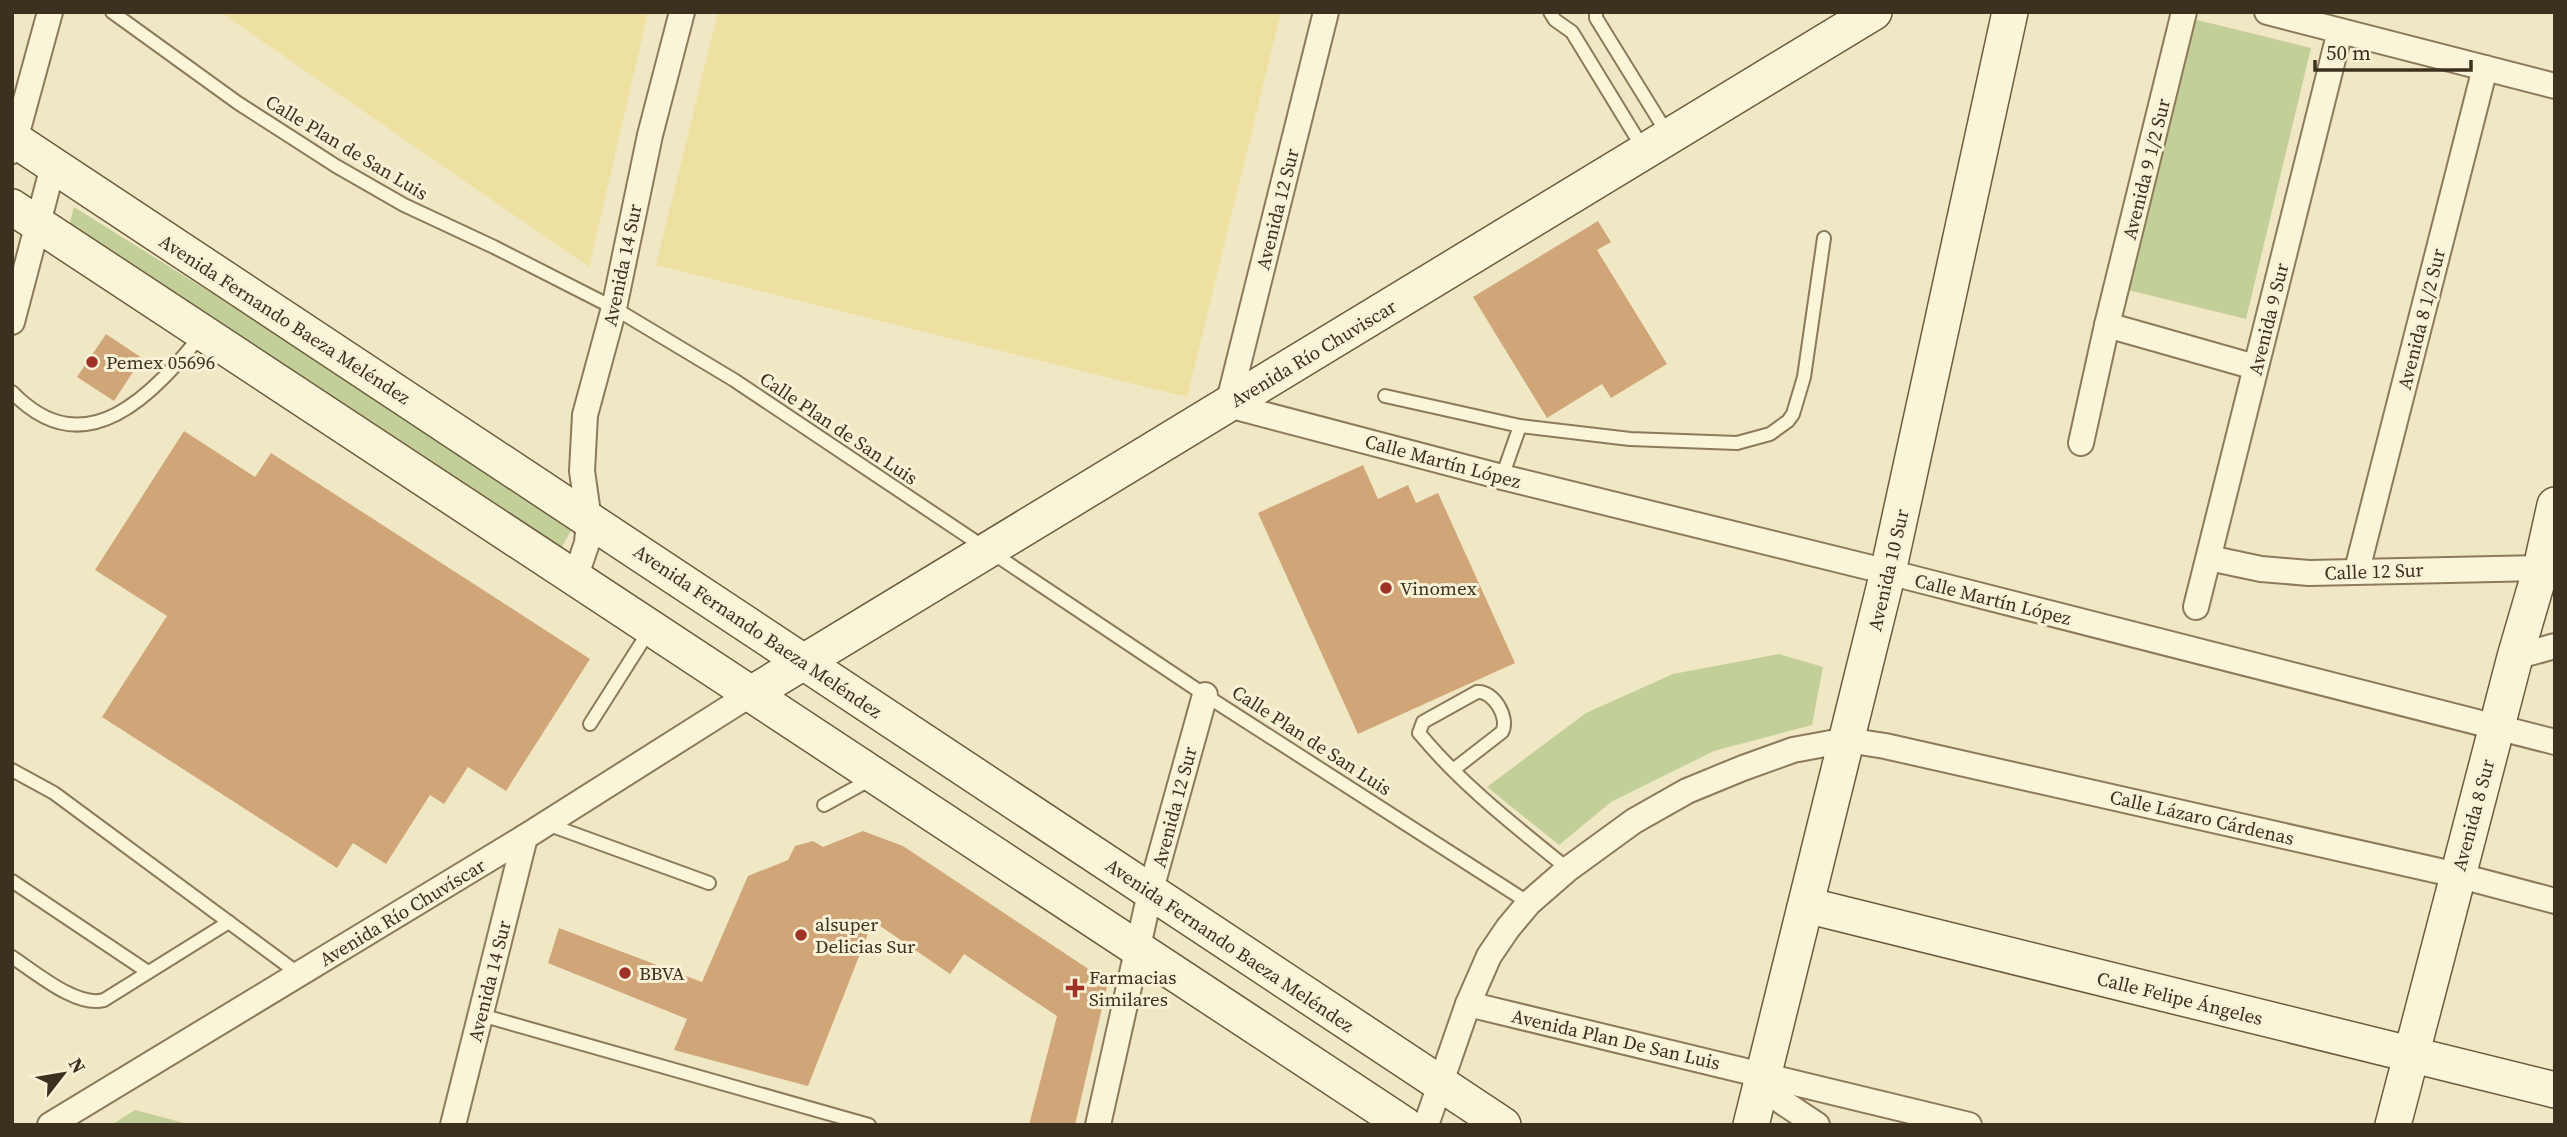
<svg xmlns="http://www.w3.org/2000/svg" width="2567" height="1137" viewBox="0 0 2567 1137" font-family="'Source Serif 4',serif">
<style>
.green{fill:#c3cf98}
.sand{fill:#ede0a1}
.building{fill:#d0a679}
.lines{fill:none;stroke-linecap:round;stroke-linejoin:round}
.lane-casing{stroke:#8c7a5a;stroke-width:16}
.street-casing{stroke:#8c7a5a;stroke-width:28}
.secondary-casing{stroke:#6e5b3d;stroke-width:38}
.lane{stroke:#faf4d9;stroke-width:12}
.street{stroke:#faf4d9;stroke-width:24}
.secondary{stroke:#faf4d9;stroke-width:35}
.poi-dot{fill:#9e3227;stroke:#f7f1d5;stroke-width:2.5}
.labels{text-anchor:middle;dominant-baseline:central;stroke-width:6;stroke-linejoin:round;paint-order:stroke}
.street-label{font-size:19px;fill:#3c301f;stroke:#f7f1d5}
.poi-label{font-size:19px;fill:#3c301f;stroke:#f7f1d5;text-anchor:start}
</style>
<rect width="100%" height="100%" fill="#f0e8c5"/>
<g class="green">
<polygon points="2193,19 2311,48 2246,319 2128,290"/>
<polygon points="74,207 576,521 561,549 68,230"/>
<polygon points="1779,654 1823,667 1812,725 1714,751 1611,802 1559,845 1487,787 1586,713 1673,674"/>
<polygon points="135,1110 192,1125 111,1125"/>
</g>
<g class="sand">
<polygon points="220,12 648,12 589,267"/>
<polygon points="718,12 1281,12 1187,397 656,265"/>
</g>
<g class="building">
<polygon points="1598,221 1611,242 1597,250 1667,364 1611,398 1602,384 1547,418 1473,297"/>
<polygon points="106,334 142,358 114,401 77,377"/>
<polygon points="184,431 255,477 271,453 590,659 506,791 468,767 444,804 430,795 386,864 353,843 337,868 102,717 167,616 95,570"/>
<polygon points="1363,465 1378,499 1408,485 1416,503 1438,493 1515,663 1358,734 1258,513"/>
<polygon points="863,831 903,846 1108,982 1075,1125 1029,1125 1057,1016 964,954 950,974 873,921 808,1086 674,1050 687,1019 548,963 559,928 702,982 748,876 788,860 795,846 813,841 823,847"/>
</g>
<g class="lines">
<g class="lane-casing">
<g id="lane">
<polyline points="112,12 238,103 336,166 404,205 494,247 614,308 734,380 1205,695 1529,903"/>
<polyline points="1550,12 1555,20 1572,32 1644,150"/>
<polyline points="1596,12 1596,18 1667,133"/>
<path d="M12,392c74,77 142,1 190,-58"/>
<polyline points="1385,396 1520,426 1502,477"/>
<polyline points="1520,426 1630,439 1737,443 1770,434 1788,421 1793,414 1804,377 1824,238"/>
<polyline points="590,724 649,631"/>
<polyline points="12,770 54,793 299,974"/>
<path d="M1453,770l49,-38c8,-14 -9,-42 -25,-40l-54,30 -4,11c43,52 96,93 149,136"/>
<polyline points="824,805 873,778"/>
<polyline points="547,824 709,883"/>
<polyline points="12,881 148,972"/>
<path d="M12,957c23,15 65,51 92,43l125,-78"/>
<polyline points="481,1015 869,1125"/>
</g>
</g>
<g class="street-casing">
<g id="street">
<polyline points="1326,12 1228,405 1502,477 1888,572 2555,742"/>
<polyline points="2267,12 2555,86"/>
<polyline points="12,151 50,12"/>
<polyline points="12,322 53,166"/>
<polyline points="2107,325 2255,367"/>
<polyline points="2081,443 2107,325 2184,12"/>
<polyline points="2209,558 2261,569 2309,573 2541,568"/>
<polyline points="2357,570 2485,68"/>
<polyline points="575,578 587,543 589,520 582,471 585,415 614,308 650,135 682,12"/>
<polyline points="2196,607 2340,31"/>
<polyline points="2515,657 2555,646"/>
<polyline points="1468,1004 1969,1125"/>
<polyline points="1760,1087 1817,1125"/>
<polyline points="50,1125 525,837 751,694"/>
<polyline points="453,1125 525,837"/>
<polyline points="1098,1125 1150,893 1205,695"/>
<polyline points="1426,1125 1468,1004 1489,956 1508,928 1529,903 1568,869 1634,821 1687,791 1743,768 1793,750 1847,740 1885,746 2457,875 2555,901"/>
</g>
</g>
<g class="secondary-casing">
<g id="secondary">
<polyline points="12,138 1503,1125"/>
<polyline points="12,207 1405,1125"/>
<polyline points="751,694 1874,12"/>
<polyline points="1806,905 2555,1090"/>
<polyline points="1751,1125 1888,572 2010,12"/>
<polyline points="2393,1125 2515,657 2541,568 2555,505"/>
</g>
</g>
<use href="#lane" class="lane"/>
<use href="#street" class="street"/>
<use href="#secondary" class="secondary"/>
</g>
<g class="poi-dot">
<circle cx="92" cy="362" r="7"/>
<circle cx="1386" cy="588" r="7"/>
<circle cx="801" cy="935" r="7"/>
<circle cx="625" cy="973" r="7"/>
<path d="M1071.5 977.5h7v7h7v7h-7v7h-7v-7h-7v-7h7z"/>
</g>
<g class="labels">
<g class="street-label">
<text transform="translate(347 147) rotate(31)">Calle Plan de San Luis</text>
<text transform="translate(2146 169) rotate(-76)">Avenida 9 1/2 Sur</text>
<text transform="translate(1277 209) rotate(-76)">Avenida 12 Sur</text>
<text transform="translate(622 265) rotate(-78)">Avenida 14 Sur</text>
<text transform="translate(285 319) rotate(33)">Avenida Fernando Baeza Meléndez</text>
<text transform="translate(2268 319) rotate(-76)">Avenida 9 Sur</text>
<text transform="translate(2421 319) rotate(-76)">Avenida 8 1/2 Sur</text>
<text transform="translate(1313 353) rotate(-31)">Avenida Río Chuviscar</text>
<text transform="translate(839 428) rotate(34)">Calle Plan de San Luis</text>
<text transform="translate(1443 461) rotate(15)">Calle Martín López</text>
<text transform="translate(1888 570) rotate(-77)">Avenida 10 Sur</text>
<text transform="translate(2374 571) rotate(-2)">Calle 12 Sur</text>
<text transform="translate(1993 599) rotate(14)">Calle Martín López</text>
<text transform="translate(758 631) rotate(34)">Avenida Fernando Baeza Meléndez</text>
<text transform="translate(1312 740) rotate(33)">Calle Plan de San Luis</text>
<text transform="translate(1174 807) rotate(-75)">Avenida 12 Sur</text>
<text transform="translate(2473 815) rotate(-75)">Avenida 8 Sur</text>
<text transform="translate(2202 817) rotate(13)">Calle Lázaro Cárdenas</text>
<text transform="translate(402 912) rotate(-31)">Avenida Río Chuvíscar</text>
<text transform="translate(1230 945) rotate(34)">Avenida Fernando Baeza Meléndez</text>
<text transform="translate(489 981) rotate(-76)">Avenida 14 Sur</text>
<text transform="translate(2180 998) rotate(14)">Calle Felipe Ángeles</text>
<text transform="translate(1616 1039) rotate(13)">Avenida Plan De San Luis</text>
</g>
<g class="poi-label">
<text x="106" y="362">Pemex 05696</text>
<text x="1400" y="588">Vinomex</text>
<text x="815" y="924">alsuper<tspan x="815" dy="22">Delicias Sur</tspan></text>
<text x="639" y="973">BBVA</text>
<text x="1089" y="977">Farmacias<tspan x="1089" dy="22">Similares</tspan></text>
</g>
</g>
<rect width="2567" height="1137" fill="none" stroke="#3c301f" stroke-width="28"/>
<g transform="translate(63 1074) rotate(59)" stroke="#f7f1d5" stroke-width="5" paint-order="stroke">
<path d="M0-5L12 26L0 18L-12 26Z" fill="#3c301f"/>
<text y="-10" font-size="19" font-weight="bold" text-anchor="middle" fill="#3c301f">N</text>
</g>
<path d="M2315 60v10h156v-10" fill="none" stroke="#3c301f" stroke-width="3.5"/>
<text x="2326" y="60" font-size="21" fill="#3c301f" stroke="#f7f1d5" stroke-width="5" paint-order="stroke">50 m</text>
</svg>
